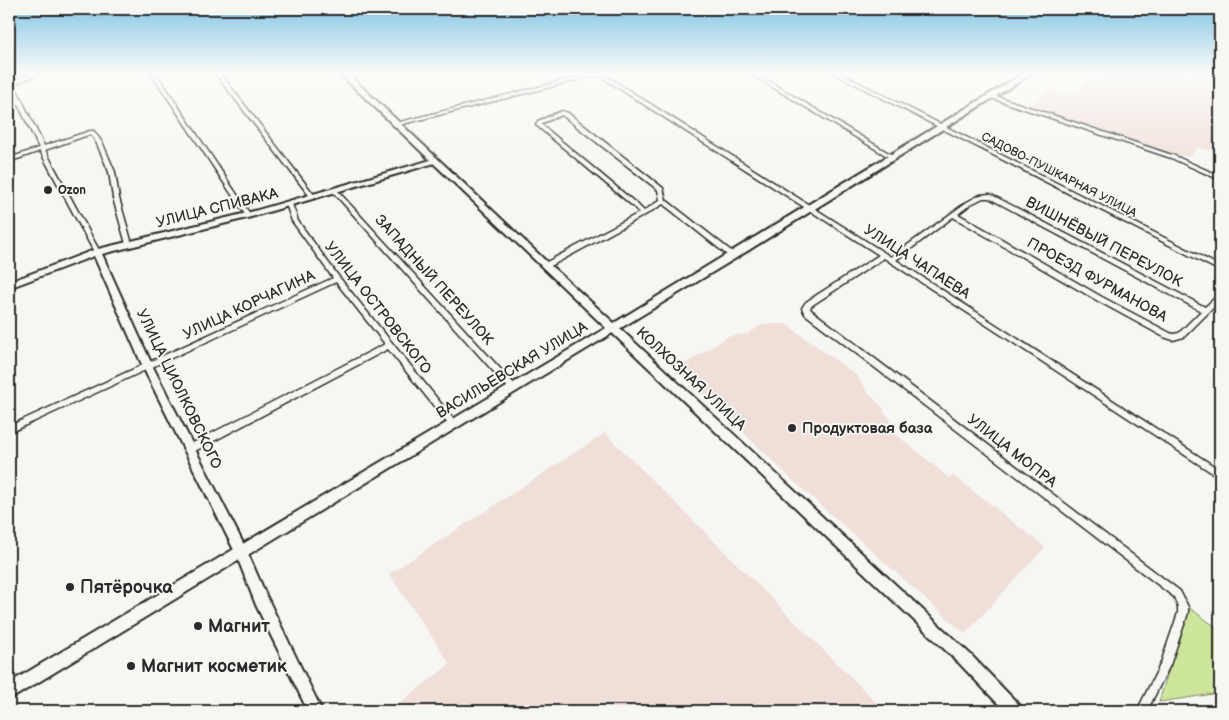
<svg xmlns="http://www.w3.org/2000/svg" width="1229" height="720" viewBox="0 0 1229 720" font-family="'Balsamiq Sans',sans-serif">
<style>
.built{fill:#f0dfd9}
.green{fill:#cee69c;stroke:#7c8864}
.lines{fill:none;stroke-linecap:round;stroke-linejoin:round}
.minor-casing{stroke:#2b2b2b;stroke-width:3}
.tertiary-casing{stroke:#2b2b2b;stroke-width:4}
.secondary-casing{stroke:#2b2b2b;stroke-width:4}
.minor{fill:#f6f6f2;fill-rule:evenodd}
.tertiary{fill:#f6f6f2;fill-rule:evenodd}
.secondary{fill:#f6f6f2;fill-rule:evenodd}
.poi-dot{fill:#2b2b2b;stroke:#f6f6f2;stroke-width:2}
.labels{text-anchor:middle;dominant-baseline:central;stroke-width:4;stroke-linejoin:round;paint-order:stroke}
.far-street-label{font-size:12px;fill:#2b2b2b;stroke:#f6f6f2}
.far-poi-label{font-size:12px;font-weight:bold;fill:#2b2b2b;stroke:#f6f6f2;text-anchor:start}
.street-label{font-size:15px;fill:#2b2b2b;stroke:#f6f6f2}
.poi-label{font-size:15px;font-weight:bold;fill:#2b2b2b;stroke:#f6f6f2;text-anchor:start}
.near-poi-label{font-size:18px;font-weight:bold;fill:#2b2b2b;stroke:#f6f6f2;text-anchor:start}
</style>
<rect width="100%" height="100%" fill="#f6f6f2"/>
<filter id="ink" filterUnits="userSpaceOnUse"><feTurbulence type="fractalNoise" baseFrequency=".02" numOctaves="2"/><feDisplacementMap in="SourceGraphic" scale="10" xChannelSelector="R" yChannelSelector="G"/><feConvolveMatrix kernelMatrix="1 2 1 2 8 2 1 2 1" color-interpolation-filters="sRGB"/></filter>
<g filter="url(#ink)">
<g class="built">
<polygon points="1101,73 1214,73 1220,78 1220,154 1197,147 1191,156 1175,156 1030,108 1048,89 1067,95 1071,90 1079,92 1089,77 1098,80"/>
<polygon points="764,324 786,324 856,375 867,391 884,409 883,412 892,420 886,426 949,478 953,475 1045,547 965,634 799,486 677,369 729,336 747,334"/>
<polygon points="605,433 885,711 389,711 450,664 389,574"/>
</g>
<polygon class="green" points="1188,607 1220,630 1220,693 1159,702"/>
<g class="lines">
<g class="minor-casing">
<g id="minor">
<polygon points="34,73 42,73 14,84 44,146 90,131 94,131 103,144 115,172 119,198 132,244 131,246 127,246 126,244 113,198 109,172 97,144 91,134 45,150 100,252 99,254 97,254 94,252 40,151 9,162 9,158 39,148 9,85 9,82"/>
<polygon points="151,73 156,73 250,214 250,216 246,216"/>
<polygon points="215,73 220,73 315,196 315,198 311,198"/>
<path d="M594,73h10l-1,1 288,183 76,-55 13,-7 10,-1 215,113 13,-12h2v6l-36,36 -11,3 -9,-3 -66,-36 -145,-84 -57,43 324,210v8l-336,-220 -73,48 -1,2 1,2 369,281 8,16v6l-18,52 -23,46h-10l24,-48 17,-50v-6l-4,-10 -369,-283 -3,-6 4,-6 73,-47 -281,-180 -203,51 -3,-2zM983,198h6l212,113 -22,22 -6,1 -3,-1 -68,-36 -144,-83 13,-10z"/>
<polygon points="749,73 755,73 897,158 896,159 892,159"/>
<polygon points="833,73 840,73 1220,266 1220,271"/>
<polygon points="993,95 1175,156 1220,176 1220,180 1171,158 991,98 990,97"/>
<path d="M562,111l6,2 95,75 3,12 69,54 1,2 -1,2h-4l-68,-54 -18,11 -98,53h-4l-1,-2 1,-2 96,-51 -5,-6 -98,-82 2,-4zM562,115l96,75 2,10 -16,11 -6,-6 -96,-80v-2z"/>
<polygon points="335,189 337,190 516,386 517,388 516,390 510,390 333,192 332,191"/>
<polygon points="289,202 292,204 298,221 339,277 456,422 457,424 456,426 453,427 450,426 388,349 193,452 190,453 187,452 186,449 187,446 385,344 336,282 9,433 9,426 333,278 292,221 286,204"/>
</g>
</g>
<g class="tertiary-casing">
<g id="tertiary">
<polygon points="431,160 434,160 438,162 251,217 102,254 153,367 245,547 266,595 322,711 308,711 256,605 236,554 143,367 94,256 9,288 9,282 94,250 247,213"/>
<polygon points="613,324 616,325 970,654 1020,706 1022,711 1005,711 960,664 610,331 608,328 610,325"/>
</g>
</g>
<g class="secondary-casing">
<polygon id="secondary" points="339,73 347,73 549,264 614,323 1024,73 1033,73 736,258 9,700 9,683 606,328"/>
</g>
<use href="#minor" class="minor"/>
<use href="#tertiary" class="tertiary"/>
<use href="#secondary" class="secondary"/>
</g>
</g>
<linearGradient id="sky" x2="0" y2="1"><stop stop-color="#81c3e4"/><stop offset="0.42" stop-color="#fbfbf9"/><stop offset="1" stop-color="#fbfbf9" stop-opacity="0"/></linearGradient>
<rect width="1229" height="174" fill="url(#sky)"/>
<g class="poi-dot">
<circle cx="48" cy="190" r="5"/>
<circle cx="792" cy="428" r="5"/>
<circle cx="70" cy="587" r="5"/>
<circle cx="198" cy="626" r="5"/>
<circle cx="131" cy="666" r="5"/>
</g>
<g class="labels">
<g class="far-street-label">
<text transform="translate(1059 175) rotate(27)">САДОВО-ПУШКАРНАЯ УЛИЦА</text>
</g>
<g class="far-poi-label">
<text x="58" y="190">Ozon</text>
</g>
<g class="street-label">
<text transform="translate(217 208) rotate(-14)">УЛИЦА СПИВАКА</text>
<text transform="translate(1104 242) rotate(28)">ВИШНЁВЫЙ ПЕРЕУЛОК</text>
<text transform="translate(917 262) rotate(33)">УЛИЦА ЧАПАЕВА</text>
<text transform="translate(434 280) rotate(48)">ЗАПАДНЫЙ ПЕРЕУЛОК</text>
<text transform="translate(1097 280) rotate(29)">ПРОЕЗД ФУРМАНОВА</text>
<text transform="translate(249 305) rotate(-25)">УЛИЦА КОРЧАГИНА</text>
<text transform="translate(378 308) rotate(52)">УЛИЦА ОСТРОВСКОГО</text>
<text transform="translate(512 370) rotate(-31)">ВАСИЛЬЕВСКАЯ УЛИЦА</text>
<text transform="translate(691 379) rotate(43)">КОЛХОЗНАЯ УЛИЦА</text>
<text transform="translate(179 389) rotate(64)">УЛИЦА ЦИОЛКОВСКОГО</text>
<text transform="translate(1012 451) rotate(38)">УЛИЦА МОПРА</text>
</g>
<g class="poi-label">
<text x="802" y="428">Продуктовая база</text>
</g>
<g class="near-poi-label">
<text x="80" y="587">Пятёрочка</text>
<text x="208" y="626">Магнит</text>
<text x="141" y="666">Магнит косметик</text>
</g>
</g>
<rect width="1229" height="720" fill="none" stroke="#f6f6f2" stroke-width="30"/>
<rect x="15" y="15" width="1199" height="690" fill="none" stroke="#2b2b2b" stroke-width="2" filter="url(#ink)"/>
</svg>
